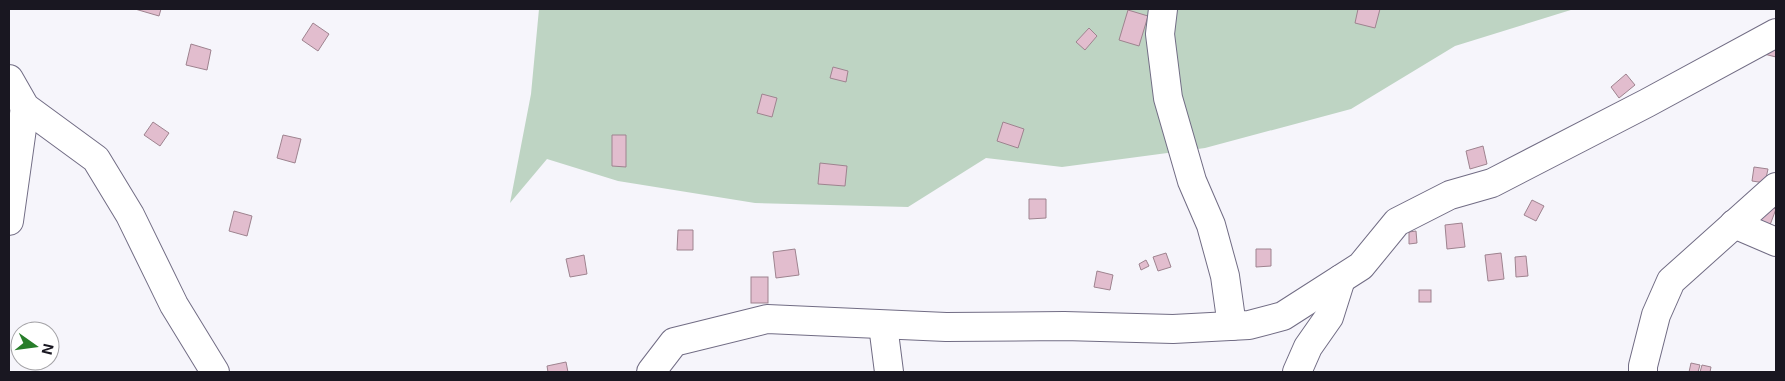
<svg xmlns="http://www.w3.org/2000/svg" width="1785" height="381" viewBox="0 0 1785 381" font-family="Inter,sans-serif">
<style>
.green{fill:#bed4c3}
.building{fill:#e2bdce;stroke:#9e838f}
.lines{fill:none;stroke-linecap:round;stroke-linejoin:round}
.street-casing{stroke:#716c84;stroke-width:30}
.street{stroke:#fff;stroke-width:28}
</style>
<rect width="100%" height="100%" fill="#f6f5fb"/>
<polygon class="green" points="539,9 1574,9 1455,46 1351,109 1205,148 1062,167 986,158 908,207 755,203 618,181 547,159 510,203 531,94"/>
<g class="building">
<polygon points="135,9 161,9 159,16"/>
<polygon points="1358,9 1380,9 1375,28 1355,23"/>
<polygon points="1128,10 1148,16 1139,46 1119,40"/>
<polygon points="313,23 329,34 318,51 302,40"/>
<polygon points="1089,28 1097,36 1085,50 1076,42"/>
<polygon points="1776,41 1776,57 1760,53"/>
<polygon points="191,44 211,50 207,70 186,65"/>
<polygon points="833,67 848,71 846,82 830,78"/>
<polygon points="1626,74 1635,85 1619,98 1611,87"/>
<polygon points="762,94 777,98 772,117 757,113"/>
<polygon points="153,122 169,133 160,146 144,135"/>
<polygon points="1003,122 1024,129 1018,148 997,141"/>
<polygon points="283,135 301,139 295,163 277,158"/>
<polygon points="612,135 626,135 626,167 612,166"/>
<polygon points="1483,146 1487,164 1470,169 1466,151"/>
<polygon points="820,163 847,166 845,186 818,184"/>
<polygon points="1754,167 1768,169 1765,183 1752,181"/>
<polygon points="1029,199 1046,199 1046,218 1029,219"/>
<polygon points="1532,200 1544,206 1536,221 1524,215"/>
<polygon points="1766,205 1776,209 1770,225 1759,220"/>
<polygon points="234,211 252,216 247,236 229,231"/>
<polygon points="1462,223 1465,247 1447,249 1445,225"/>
<polygon points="678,230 693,230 693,250 677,250"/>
<polygon points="1416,231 1417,243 1409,244 1409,232"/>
<polygon points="795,249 799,275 776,278 773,252"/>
<polygon points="1256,249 1271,249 1271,266 1256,267"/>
<polygon points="1166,253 1171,267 1158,271 1153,257"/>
<polygon points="1501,253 1504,279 1488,281 1485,255"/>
<polygon points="584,255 587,274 570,277 566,259"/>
<polygon points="1526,256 1528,276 1516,277 1515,257"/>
<polygon points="1146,260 1149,266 1141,270 1139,264"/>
<polygon points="1097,271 1113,275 1110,290 1094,287"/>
<rect x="751" y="277" width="17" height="26"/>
<rect x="1419" y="290" width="12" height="12"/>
<polygon points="566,362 568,372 548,372 547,366"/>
<polygon points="1691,363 1700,365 1698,372 1689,372"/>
<polygon points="1702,365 1711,367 1710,372 1700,372"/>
</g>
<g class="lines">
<g class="street-casing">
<g id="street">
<polyline points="1163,9 1160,34 1168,98 1192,181 1211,225 1225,276 1232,326"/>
<polyline points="9,79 25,107 96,159 130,215 174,305 215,372"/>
<polyline points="9,221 25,107"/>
<polyline points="1734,224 1776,242"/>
<polyline points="883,325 889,372"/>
<polyline points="651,372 674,342 767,319 946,327 1064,326 1173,329 1249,325 1283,316 1361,266 1397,222 1450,195 1492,183 1647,103 1776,33"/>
<polyline points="1297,372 1308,347 1329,317 1341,279"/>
<polyline points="1643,372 1643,366 1656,315 1671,281 1776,187"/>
</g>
</g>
<use href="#street" class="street"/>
</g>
<rect width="1785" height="381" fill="none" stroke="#191721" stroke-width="20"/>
<g transform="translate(35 346) rotate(104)"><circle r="24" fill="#ffffff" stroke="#a3a2a6"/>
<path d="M0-4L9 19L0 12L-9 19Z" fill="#277d2a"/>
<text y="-8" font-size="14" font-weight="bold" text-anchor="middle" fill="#191721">N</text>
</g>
</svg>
